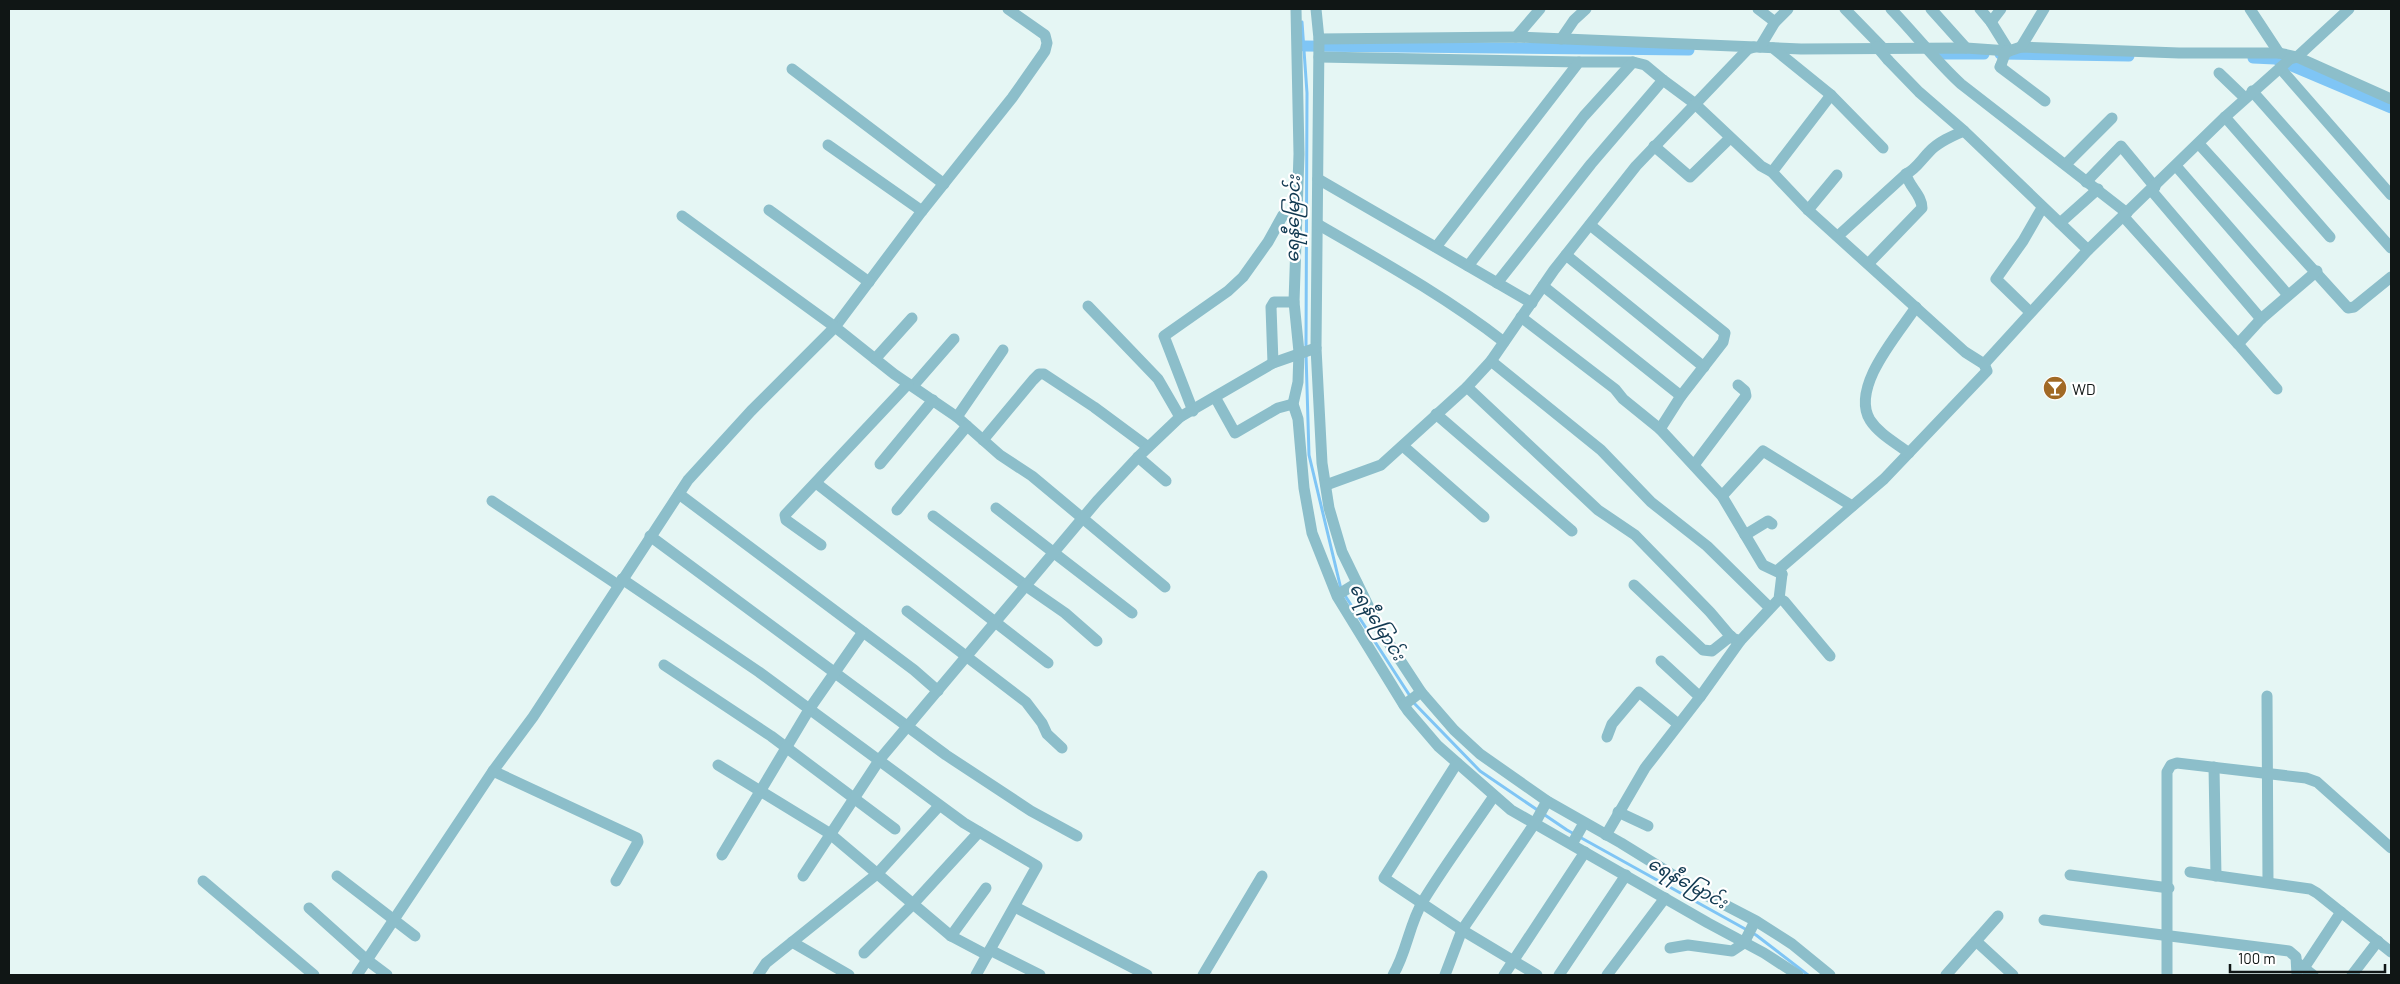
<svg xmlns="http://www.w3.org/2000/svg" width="2400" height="984" viewBox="0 0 2400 984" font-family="Barlow,'Noto Sans Myanmar',sans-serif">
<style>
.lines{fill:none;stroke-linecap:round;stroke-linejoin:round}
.stream{stroke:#7fc5f5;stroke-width:3}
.canal{stroke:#7fc5f5;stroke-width:11}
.minor{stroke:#8cbeca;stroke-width:11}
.minor-bridge{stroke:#8cbeca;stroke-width:11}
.labels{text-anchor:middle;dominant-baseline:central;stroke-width:4.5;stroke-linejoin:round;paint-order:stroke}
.poi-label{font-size:16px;fill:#101615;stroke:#fff;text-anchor:start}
.water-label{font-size:18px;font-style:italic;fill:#113951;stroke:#fff}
</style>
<rect width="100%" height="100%" fill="#e5f6f4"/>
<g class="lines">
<g class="stream">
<polyline points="1302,22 1307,93 1306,348"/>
<polyline points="1306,354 1309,455 1341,589"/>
<polyline points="1344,594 1410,696"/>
<polyline points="1413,702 1480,771 1567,830 1756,935 1808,975"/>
</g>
<g class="canal">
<polyline points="1304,46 1689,50"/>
<polyline points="1940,54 1984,54"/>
<polyline points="2000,54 2129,56"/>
<polyline points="2253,58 2275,59 2391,108"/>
</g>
<g class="minor">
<polyline points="1008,9 1045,35 1047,43 1045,51 1012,98 922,211 835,327 894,374 957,417 1000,455 1032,476 1165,587"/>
<polyline points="1296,9 1299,154 1294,302 1299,352 1298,382 1293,404 1298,419 1304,488 1312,533 1337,596 1404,705"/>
<polyline points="1316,9 1319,39 1316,348 1322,463 1329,508 1342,552 1379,628 1421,692 1454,730 1480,754 1547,801 1621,843 1702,893 1756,921 1792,944 1830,975"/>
<polyline points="1758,9 1775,22"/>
<polyline points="1845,9 1882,47 1879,47"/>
<path d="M1891,9c24,25 45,52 70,75l166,129"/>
<polyline points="1931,9 1966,48"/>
<polyline points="1980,9 1991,22 2009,51"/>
<polyline points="2250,9 2279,53"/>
<polyline points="1991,22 2001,9"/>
<polyline points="1516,37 1540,9"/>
<polyline points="1319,39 1516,37 1801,49 1966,48 2009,51 2021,47 2179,53 2279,53 2297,57 2391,99"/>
<polyline points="1561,39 1574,20 1586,9"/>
<polyline points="1760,47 1775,22 1788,9"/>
<polyline points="2021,47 2044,9"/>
<polyline points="1773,48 1831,95 1883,148"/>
<polyline points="1319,57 1579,62"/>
<polyline points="1888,60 1919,92 1964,131 2088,250"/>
<polyline points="2001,65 2000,67 2045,101"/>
<polyline points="2280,68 2391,195"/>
<polyline points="792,69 944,184"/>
<polyline points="2219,73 2245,98"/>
<polyline points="2252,91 2391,248"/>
<polyline points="2225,117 2330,237"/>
<polyline points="2199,144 2348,308 2354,307 2391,277"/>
<polyline points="828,145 922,211"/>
<polyline points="1654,146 1690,177 1730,138"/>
<polyline points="2066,164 2112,118"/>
<polyline points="2176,166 2288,295"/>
<polyline points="1772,172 1831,95"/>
<polyline points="1318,179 1532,303"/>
<polyline points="2086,182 2121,146 2155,187"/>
<polyline points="2151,190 2261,319"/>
<polyline points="769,210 869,282"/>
<polyline points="1808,210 1837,175"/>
<polyline points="2123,216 2238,344 2261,319 2317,271"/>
<polyline points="2060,223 2098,189"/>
<path d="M1319,225c64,37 127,72 185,117"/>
<polyline points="1590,225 1725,333 1723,342 1681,396 1660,429"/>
<polyline points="1838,236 1906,174"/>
<polyline points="1436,247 1579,62 1633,62"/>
<polyline points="1566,255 1704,367"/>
<path d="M1869,263l53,-55c0,-13 -13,-21 -16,-34 10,-5 15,-14 23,-22 9,-10 23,-16 35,-21"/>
<polyline points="1468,266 1584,116 1633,62 1645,65 1663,80"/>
<polyline points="1497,283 1591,164 1663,80 1694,103 1761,166 1772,172 1808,210 1965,352 1984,364 1987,371 1884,479 1778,570 1782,574 1779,599 1740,641 1700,697 1645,768 1606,835"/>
<polyline points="1543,286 1681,396"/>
<polyline points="1088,306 1158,379 1180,417"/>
<polyline points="2030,312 1996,279 2023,241 2042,208"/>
<polyline points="1521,317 1615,389 1623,399 1660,429 1722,496 1763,565 1782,574"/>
<polyline points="2238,344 2277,389"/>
<polyline points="875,359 912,318"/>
<polyline points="1491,361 1601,450 1651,502 1707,546 1769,607"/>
<polyline points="1273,363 1271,307 1274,302 1294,302"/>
<polyline points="1984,364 2088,250 2225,117 2290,59 2297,57 2349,9"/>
<polyline points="913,386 954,339"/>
<polyline points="1467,387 1598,510 1635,535 1710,612 1732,638 1740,641"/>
<polyline points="1215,397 1235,433 1278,408 1293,404"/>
<polyline points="1193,411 1164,336 1228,291 1243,277 1268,242 1283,215 1296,215"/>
<polyline points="1436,414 1572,531"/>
<polyline points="957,417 1003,350"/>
<polyline points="983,440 1033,380 1039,374 1044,374 1094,407 1148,447"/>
<polyline points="1403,446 1484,517"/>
<path d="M1909,453c-13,-10 -30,-19 -39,-33 -20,-33 29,-87 46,-113"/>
<polyline points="1138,457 1166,481"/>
<polyline points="880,464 933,400"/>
<polyline points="1694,465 1746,396 1745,391 1738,385"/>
<polyline points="816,483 1048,663"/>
<polyline points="1326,485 1381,465 1467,387 1491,361 1554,270 1636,166 1748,49 1754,47"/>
<polyline points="679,494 914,670 938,691"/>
<polyline points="1722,496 1763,451 1852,506"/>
<polyline points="492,501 618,585"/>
<polyline points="996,508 1132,613"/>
<polyline points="897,510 967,426"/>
<polyline points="933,516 1026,586 1065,613 1097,641"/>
<polyline points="1745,535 1768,521 1772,524"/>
<polyline points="650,536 946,755 1031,811 1077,836"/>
<polyline points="821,545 786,520 785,515 908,384"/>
<polyline points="622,579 759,672 964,823 1037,866 987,955"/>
<polyline points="1634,585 1703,650 1712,651 1731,636"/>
<polyline points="1339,594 1357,583"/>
<polyline points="1779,599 1784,601 1830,656"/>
<polyline points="907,611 1026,702 1042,723 1047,734 1062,748"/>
<polyline points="1661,661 1700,697"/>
<polyline points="664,665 771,736 895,829"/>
<polyline points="1421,692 1404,705 1408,711 1438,746 1511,810 1708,923 1764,953 1798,975"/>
<polyline points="2267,696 2268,882"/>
<polyline points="1607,737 1612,724 1639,692 1678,724"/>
<polyline points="1457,763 1384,878 1462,930 1537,975"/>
<polyline points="718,765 829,833 951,936 987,955 976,975"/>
<polyline points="2214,767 2216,876"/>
<polyline points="1618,812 1648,826"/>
<polyline points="1572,844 1584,823"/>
<polyline points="722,855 810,708 863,632"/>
<polyline points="2190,872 2310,889 2317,893 2391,952"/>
<polyline points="2070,875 2169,888"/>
<polyline points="337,876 415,936"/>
<polyline points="803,876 880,759 1097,501 1138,457 1180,417 1273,363 1316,348"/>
<polyline points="203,881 314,975"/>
<polyline points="616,881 638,842 637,838 493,771 533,717 688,480 751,411 835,327 682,216"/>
<polyline points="1015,907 1147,975"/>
<polyline points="309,908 367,960 387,975"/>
<polyline points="2044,920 2289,951 2296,957 2297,975"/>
<polyline points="951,936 986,888"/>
<polyline points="1976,941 2013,975"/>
<polyline points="792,942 849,975"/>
<polyline points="1670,948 1688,945 1732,951 1744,943 1754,923"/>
<polyline points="990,950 1040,975"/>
<polyline points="864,953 913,904 979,832"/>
<polyline points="2299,964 2313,975"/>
<polyline points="2304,968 2341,912"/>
<polyline points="357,975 493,771"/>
<polyline points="758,975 766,963 877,874 939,806"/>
<polyline points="1203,975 1262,876"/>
<path d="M1393,975c14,-23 16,-51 30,-74 22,-36 48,-71 71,-105"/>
<polyline points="1445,975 1462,930 1535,823 1547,801"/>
<polyline points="1504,975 1585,852"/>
<polyline points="1559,975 1626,875"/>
<polyline points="1607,975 1665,898"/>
<polyline points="1946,975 1998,916"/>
<polyline points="2167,975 2167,772 2171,765 2177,763 2306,778 2317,782 2391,848"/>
<polyline points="2352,975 2378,941"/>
</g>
<g class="minor-bridge">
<polyline points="1877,47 1888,60"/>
<polyline points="2001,65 2006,51"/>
</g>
</g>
<defs>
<g id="bar-disc" transform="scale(1.25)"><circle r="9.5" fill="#a16925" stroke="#fff"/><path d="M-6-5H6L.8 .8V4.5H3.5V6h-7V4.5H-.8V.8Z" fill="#fff"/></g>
</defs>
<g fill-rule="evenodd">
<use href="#bar-disc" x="2055" y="388"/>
</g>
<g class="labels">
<g class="poi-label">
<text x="2072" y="388">WD</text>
</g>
<g class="water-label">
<text transform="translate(1292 219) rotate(-89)">ရေနီမြောင်း</text>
<text transform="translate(1378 621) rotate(58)">ရေနီမြောင်း</text>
<text transform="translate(1688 882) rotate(29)">ရေနီမြောင်း</text>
</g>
</g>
<rect width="2400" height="984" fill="none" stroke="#101615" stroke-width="20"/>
<path d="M2230 964v8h155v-8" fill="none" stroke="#101615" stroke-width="2.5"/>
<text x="2238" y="964" font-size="15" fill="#101615" stroke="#ffffff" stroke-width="4" paint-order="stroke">100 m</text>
</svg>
